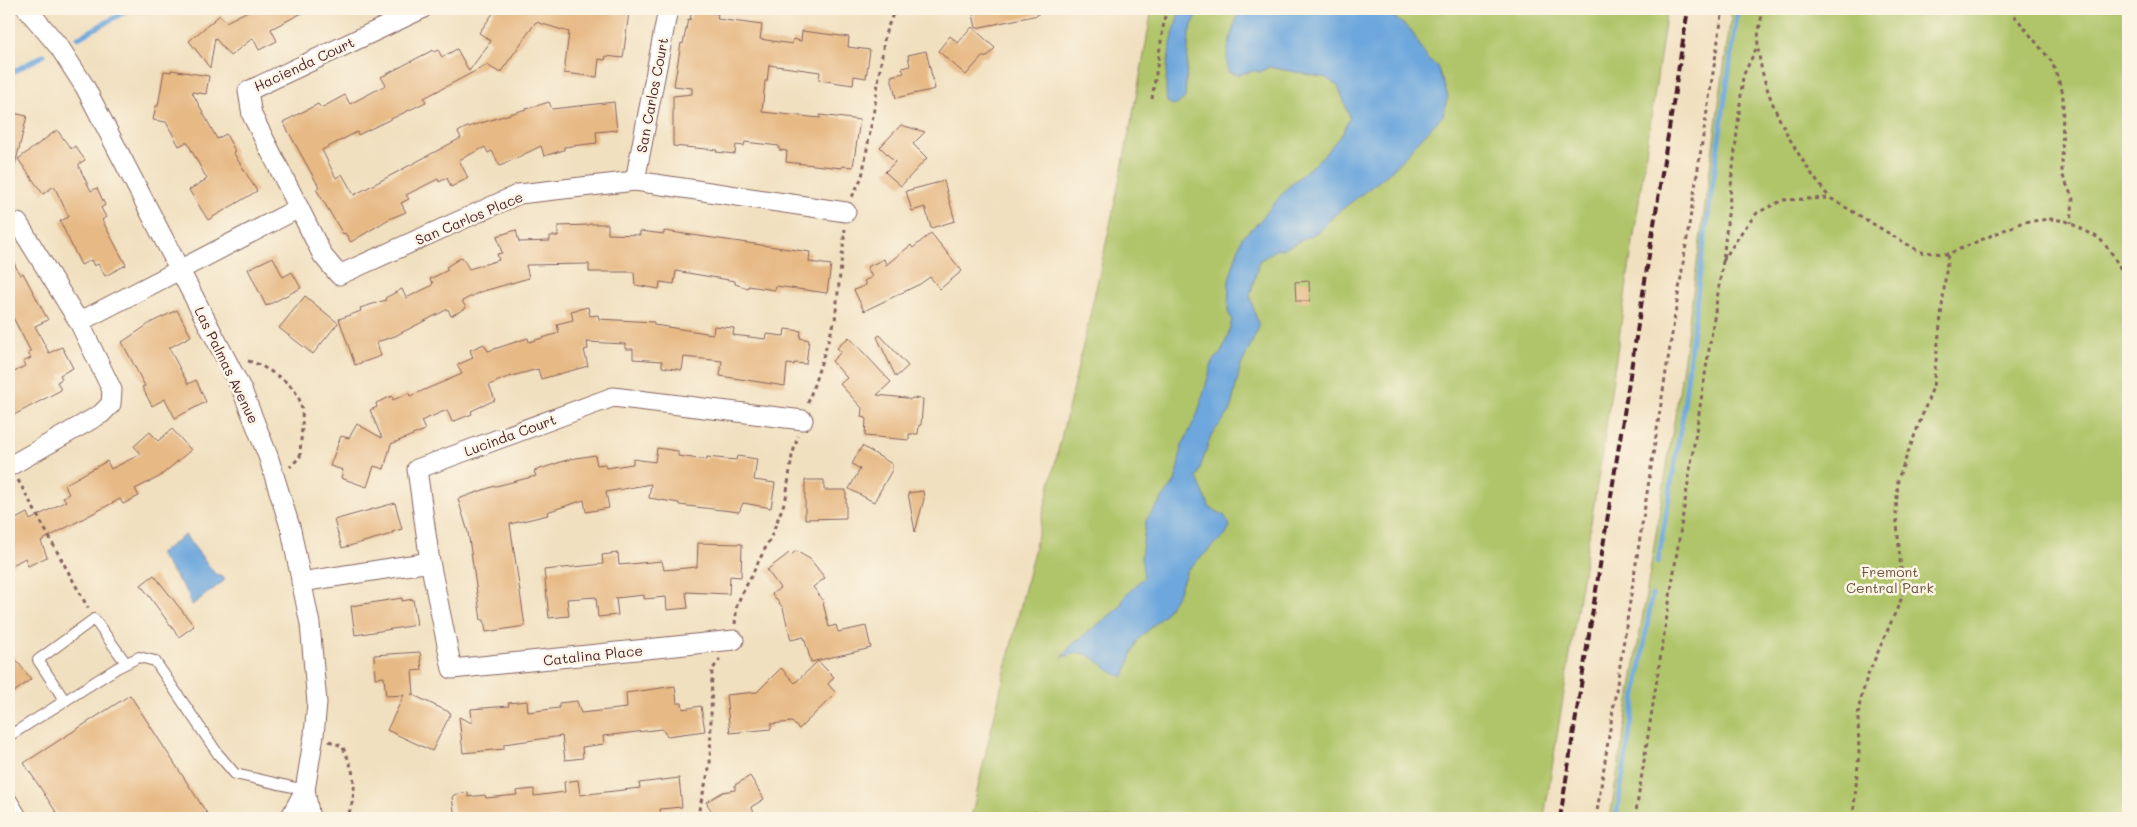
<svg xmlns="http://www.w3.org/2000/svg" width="2137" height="827" viewBox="0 0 2137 827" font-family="Mali,sans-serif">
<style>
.green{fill:#b0c56a;stroke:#7d724a}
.water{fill:#6da7dd;stroke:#5c6384}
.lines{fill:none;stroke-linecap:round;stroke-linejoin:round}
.stream{stroke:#6da7dd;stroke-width:5}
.building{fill:#e7b985}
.service-casing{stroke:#84635f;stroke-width:12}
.minor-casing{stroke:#84635f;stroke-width:21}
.path{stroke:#84635f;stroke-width:3;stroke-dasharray:4 4;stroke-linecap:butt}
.service{stroke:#fff;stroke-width:10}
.minor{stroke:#fff;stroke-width:19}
.rail{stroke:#4a1f2b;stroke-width:4;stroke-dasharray:8 4;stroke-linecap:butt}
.labels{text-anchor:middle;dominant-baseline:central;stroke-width:5;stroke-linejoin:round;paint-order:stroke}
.street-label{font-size:14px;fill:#4a1f2b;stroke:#fcf5e5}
.park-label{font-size:14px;fill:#69513e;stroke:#fcf5e5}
</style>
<rect width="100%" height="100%" fill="#fcf5e5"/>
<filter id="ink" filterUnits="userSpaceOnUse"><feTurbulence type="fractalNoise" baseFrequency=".02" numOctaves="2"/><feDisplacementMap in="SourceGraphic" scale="10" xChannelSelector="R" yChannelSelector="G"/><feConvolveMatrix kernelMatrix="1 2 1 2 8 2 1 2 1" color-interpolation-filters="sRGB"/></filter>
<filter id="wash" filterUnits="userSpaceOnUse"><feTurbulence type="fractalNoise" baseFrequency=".0096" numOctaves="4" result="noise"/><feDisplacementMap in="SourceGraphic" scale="20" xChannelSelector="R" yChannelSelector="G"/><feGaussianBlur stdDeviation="1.12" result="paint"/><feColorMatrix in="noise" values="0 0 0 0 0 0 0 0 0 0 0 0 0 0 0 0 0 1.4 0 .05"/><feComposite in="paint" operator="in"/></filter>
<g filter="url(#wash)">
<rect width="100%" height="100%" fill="#f1e0c0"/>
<g class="green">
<path d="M1152,9h515l-64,438 -59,371h-573c60,-269 135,-537 181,-809z"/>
<polygon points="1732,9 2128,9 2128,818 1610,818 1681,379"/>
</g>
<g class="water">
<path d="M1180,9h19l-10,24 -4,65 -10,8 -8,-4c-4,-30 5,-64 13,-93z"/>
<path d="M1240,9h134l21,9 16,12 17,30 9,6 11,30 -5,19 -55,59 -55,42 -13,15 -36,18h-7l-18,12 -9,35 9,31 -19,41 -10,44 -19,23 -14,43 13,30 14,7 6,11 -4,8 -39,36 -9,24 -14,21 -27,26 -13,36c-18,-3 -27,-24 -46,-24 -5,0 -11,3 -16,4l11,-13 47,-37 4,-10 20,-20 -3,-20 5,-37 29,-38 7,-36 16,-33 15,-53 8,-7 7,-17 4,-17 -4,-7 1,-32 13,-43 16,-14 29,-35 36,-32 19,-22 8,-17 -12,-31 -12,-8 -57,-11 -9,5 -7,-1 -16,4 -9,-3c-4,-23 5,-41 12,-63z"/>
<polygon points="185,535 216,575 221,576 225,580 192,605 189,601 189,595 159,554"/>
</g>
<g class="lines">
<g class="stream">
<polyline points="78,38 130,9"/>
<polyline points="9,74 44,55"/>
<polyline points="1658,562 1683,414 1702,257 1738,9"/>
<polyline points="1616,818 1652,595"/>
</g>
</g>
<g id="blocks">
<g class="building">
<polygon points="252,9 310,9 271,29 277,41 259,50 253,38 230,56 215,38 210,68 189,41 220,15 226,22"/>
<polygon points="496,9 619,9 619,11 629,12 623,58 606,56 605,60 599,59 597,77 564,73 569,32 536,22 500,73 487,65 424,98 426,102 358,135 357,132 322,150 336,178 342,174 354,195 461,138 458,132 465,128 549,102 552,109 614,102 617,130 596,132 597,143 564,147 564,150 544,156 541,146 500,166 492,151 488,153 485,147 459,160 468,178 451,187 447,178 439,182 438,179 406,195 409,199 401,203 406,212 389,219 351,242 345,233 343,234 316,189 319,187 283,122 318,104 321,108 345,95 350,104 386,85 381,77 433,50 434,52 438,50 442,57 457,49 469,71 491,41 479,33"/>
<polygon points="692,9 718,14 717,19 762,25 760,39 792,44 793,39 801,41 802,31 849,37 848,47 870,50 866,78 854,76 853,85 819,80 820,72 769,65 767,81 765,81 762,112 820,118 820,115 860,120 853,167 842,166 842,168 786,162 787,151 779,150 779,146 745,142 744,146 736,145 735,154 716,152 717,150 673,146 673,96 692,94 692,88 674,86 681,43 683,44 688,19 690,20"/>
<polygon points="972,9 1038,9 1038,15 976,28"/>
<polygon points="972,27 995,48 987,57 982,57 966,75 938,51 950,36 958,43"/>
<polygon points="926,51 935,89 896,98 891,76 904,73 902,68 910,66 908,55"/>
<polygon points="171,70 209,76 206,94 192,92 217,139 226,134 235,151 233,152 257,191 208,220 189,190 207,179 187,142 179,146 166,122 153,120 156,106 158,106 164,71 171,72"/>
<polygon points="9,112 27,116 14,169 9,169"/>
<polygon points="901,125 925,132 913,144 927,158 901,186 885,172 895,162 880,147"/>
<polygon points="57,130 71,149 75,146 85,160 79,164 79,167 91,191 97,188 105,205 101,208 106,217 102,220 126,265 105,276 98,264 94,266 91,260 81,265 60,221 69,217 54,186 43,194 18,159"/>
<polygon points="944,181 955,221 931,228 925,207 912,211 906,191"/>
<polygon points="589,224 608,224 608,234 640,235 640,231 664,234 664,231 810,252 809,262 831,265 827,293 776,286 775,290 748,286 748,288 735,284 735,281 676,271 674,284 660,282 659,289 635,285 634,272 589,272 589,264 526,265 529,278 480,292 462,301 466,308 451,316 448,309 395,336 377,342 381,356 355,365 339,319 361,311 360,308 386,300 385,298 402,289 406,298 431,286 433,283 430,279 448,270 446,267 462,257 469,269 499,260 497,254 502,253 497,236 516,230 519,242 550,241 550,236 558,236 558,226 589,225"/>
<polygon points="931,233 962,271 940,289 930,277 920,284 864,311 854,290 866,285 864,281 872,277 867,267 884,259 886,265 911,245 913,248"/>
<polygon points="9,253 20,275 23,273 48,320 35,326 49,353 62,347 73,368 60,375 62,379 57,382 61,390 14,415 9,405 9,375 25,366 23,362 31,358 28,353 31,352 9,310"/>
<polygon points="273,257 283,277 292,272 301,288 266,306 248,269"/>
<polygon points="1309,281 1310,301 1296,301 1295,282"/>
<polygon points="305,296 338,323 313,354 279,328"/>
<polygon points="588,307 590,316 598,315 599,319 654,322 654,325 713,334 714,326 734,328 733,335 766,339 767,334 784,336 785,329 801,331 800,338 809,340 806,364 794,363 794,365 787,364 785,386 720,376 722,361 684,357 682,370 662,367 662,361 633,359 633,349 625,349 625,344 587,342 588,349 584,350 588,366 541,379 538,369 505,378 489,385 495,400 471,411 472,414 452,422 447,410 421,421 425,430 391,444 384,469 374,466 367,487 341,478 343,470 330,466 341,436 349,438 357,424 382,438 370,410 377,407 376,403 392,396 393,400 409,393 410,396 462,374 457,365 473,358 470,350 484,344 488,351 528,338 529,342 559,333 557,324 573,320 571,311"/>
<polygon points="177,310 191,336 169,348 188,384 196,380 206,402 175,418 165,399 152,406 142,387 145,386 122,342 152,322"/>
<polygon points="880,335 908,366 896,377 877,337"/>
<polygon points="849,337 891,382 877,395 906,398 909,400 912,398 923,399 921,425 919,425 918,434 909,434 909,440 865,436 866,418 861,417 862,408 840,384 847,378 832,361 841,352 837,348"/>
<polygon points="172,429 191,450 159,477 135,489 139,496 123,504 120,499 41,541 47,557 28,566 25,558 9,567 9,534 15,531 10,522 27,513 30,520 66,501 63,497 69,494 64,485 107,461 111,469 141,454 134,446 150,432 158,441"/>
<polygon points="862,446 892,464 892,470 874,502 849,489 860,469 852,464"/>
<polygon points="657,448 678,451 678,456 707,460 707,457 736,460 737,456 757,459 754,480 775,483 771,508 743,503 739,512 679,505 679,503 649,498 651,484 606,492 609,508 586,512 584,500 547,512 548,515 510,524 525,626 486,632 484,620 481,620 468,532 458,499 492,487 536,476 534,471 570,459 595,455 597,465 605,464 606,468 633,464 633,459 655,462"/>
<polygon points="805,480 824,480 824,490 846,490 846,518 805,519"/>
<polygon points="923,491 924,499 915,532 908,493"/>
<polygon points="395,503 402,529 392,532 392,534 342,548 334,520"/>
<polygon points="698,543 742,544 741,577 730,576 729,594 686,592 688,608 667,610 666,597 644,599 644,595 616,598 618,615 598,617 596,597 567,599 569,616 549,618 544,570 603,564 602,555 618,553 619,565 662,561 664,570 697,567"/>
<polygon points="796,551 810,559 825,578 813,587 822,599 829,627 836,625 838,632 866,626 871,648 811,662 804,637 791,640 783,608 772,594 780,588 767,570 789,553 791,555"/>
<polygon points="154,575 194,626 179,637 141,585"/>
<polygon points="402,598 402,601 413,599 417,625 355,635 351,606"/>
<polygon points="9,651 31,679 9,696"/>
<polygon points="420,652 422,670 412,671 414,694 411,694 451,713 432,751 387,730 404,695 386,696 384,677 375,678 374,655"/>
<polygon points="818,661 834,677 828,684 836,693 799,729 792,722 771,724 771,729 730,733 726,695 757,692 781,668 795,683"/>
<polygon points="675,686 677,703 682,703 683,709 701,706 705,731 667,736 662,729 603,736 604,744 582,747 583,758 565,760 562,736 504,744 504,749 463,753 459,717 472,723 471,709 509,706 508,703 527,701 528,712 559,708 559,703 577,701 581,713 627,708 626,693"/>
<polygon points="130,695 210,818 60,818 24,763"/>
<polygon points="750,776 764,799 751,807 758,818 716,818 706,802 723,792 735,790 735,785"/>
<polygon points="679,778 682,807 660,809 661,818 455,818 452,797 454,795 468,792 468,797 485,795 486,798 517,795 516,791 534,789 534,796 565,792 564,782 578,780 580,795 640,788 639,783"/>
</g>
</g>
</g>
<g filter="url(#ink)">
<use href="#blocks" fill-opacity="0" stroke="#84635f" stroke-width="1"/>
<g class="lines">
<g class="service-casing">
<g id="service">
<polyline points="65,701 38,660 94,619 126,663"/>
<polyline points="9,736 117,668 139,657 155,661 218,754 235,774 305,790"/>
<polyline points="9,795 23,818"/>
</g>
</g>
<g class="minor-casing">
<g id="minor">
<polyline points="27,9 60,48 85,87 242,390 268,456 291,530 310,624 317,703 314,735 305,790 290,818"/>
<polyline points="635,181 668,9"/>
<polyline points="299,208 252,115 248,91 422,9"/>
<polyline points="9,227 18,223 79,322 112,390 111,404 101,414 10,466"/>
<polyline points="79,322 299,208 323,256 339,275 519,194 635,181 846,212"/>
<polyline points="301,582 430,562"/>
<polyline points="734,640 452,669 430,562 417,469 613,397 803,420"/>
<polyline points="305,790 310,818"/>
</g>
</g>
<g class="path">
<path d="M1763,9c-2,12 -6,26 -5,38 5,53 39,110 71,150"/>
<polyline points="2009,9 2052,62 2063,93 2062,174 2073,199 2071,223"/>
<polyline points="1152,99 1166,9"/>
<polyline points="852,197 862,177 875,104 885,34 895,9"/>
<polyline points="1723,261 1743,230 1757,213 1783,200 1830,198 1920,252 1948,254 2023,222 2051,219 2066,221 2099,238 2111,252 2128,282"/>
<path d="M248,361c10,2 19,8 28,14 36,21 25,45 24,82l-10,10"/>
<polyline points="808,403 835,320 845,229"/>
<polyline points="18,480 88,608"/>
<polyline points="735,624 737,604 771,537 786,498 792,456 798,436"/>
<path d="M329,741l13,5c14,26 16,45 5,72"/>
<polyline points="697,818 710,765 712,670 720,659"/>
<polyline points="1596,818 1723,9"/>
<polyline points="1635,818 1723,261 1743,76 1758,45"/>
<polyline points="1853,818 1859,754 1858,716 1860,702 1867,677 1903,595 1896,512 1898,479 1933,387 1948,254"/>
</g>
<use href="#service" class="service"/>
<use href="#minor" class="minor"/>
<polyline class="rail" points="1560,818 1688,9"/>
</g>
</g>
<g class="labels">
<g class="street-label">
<text transform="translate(304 64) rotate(-25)">Hacienda Court</text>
<text transform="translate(652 95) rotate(-79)">San Carlos Court</text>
<text transform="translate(469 218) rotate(-23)">San Carlos Place</text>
<text transform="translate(227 365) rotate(64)">Las Palmas Avenue</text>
<text transform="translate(510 435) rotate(-20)">Lucinda Court</text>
<text transform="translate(593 655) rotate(-6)">Catalina Place</text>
</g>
<g class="park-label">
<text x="1890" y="571">Fremont<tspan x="1890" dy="16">Central Park</tspan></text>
</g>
</g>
<rect width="2137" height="827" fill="none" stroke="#fcf5e5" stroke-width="30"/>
</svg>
